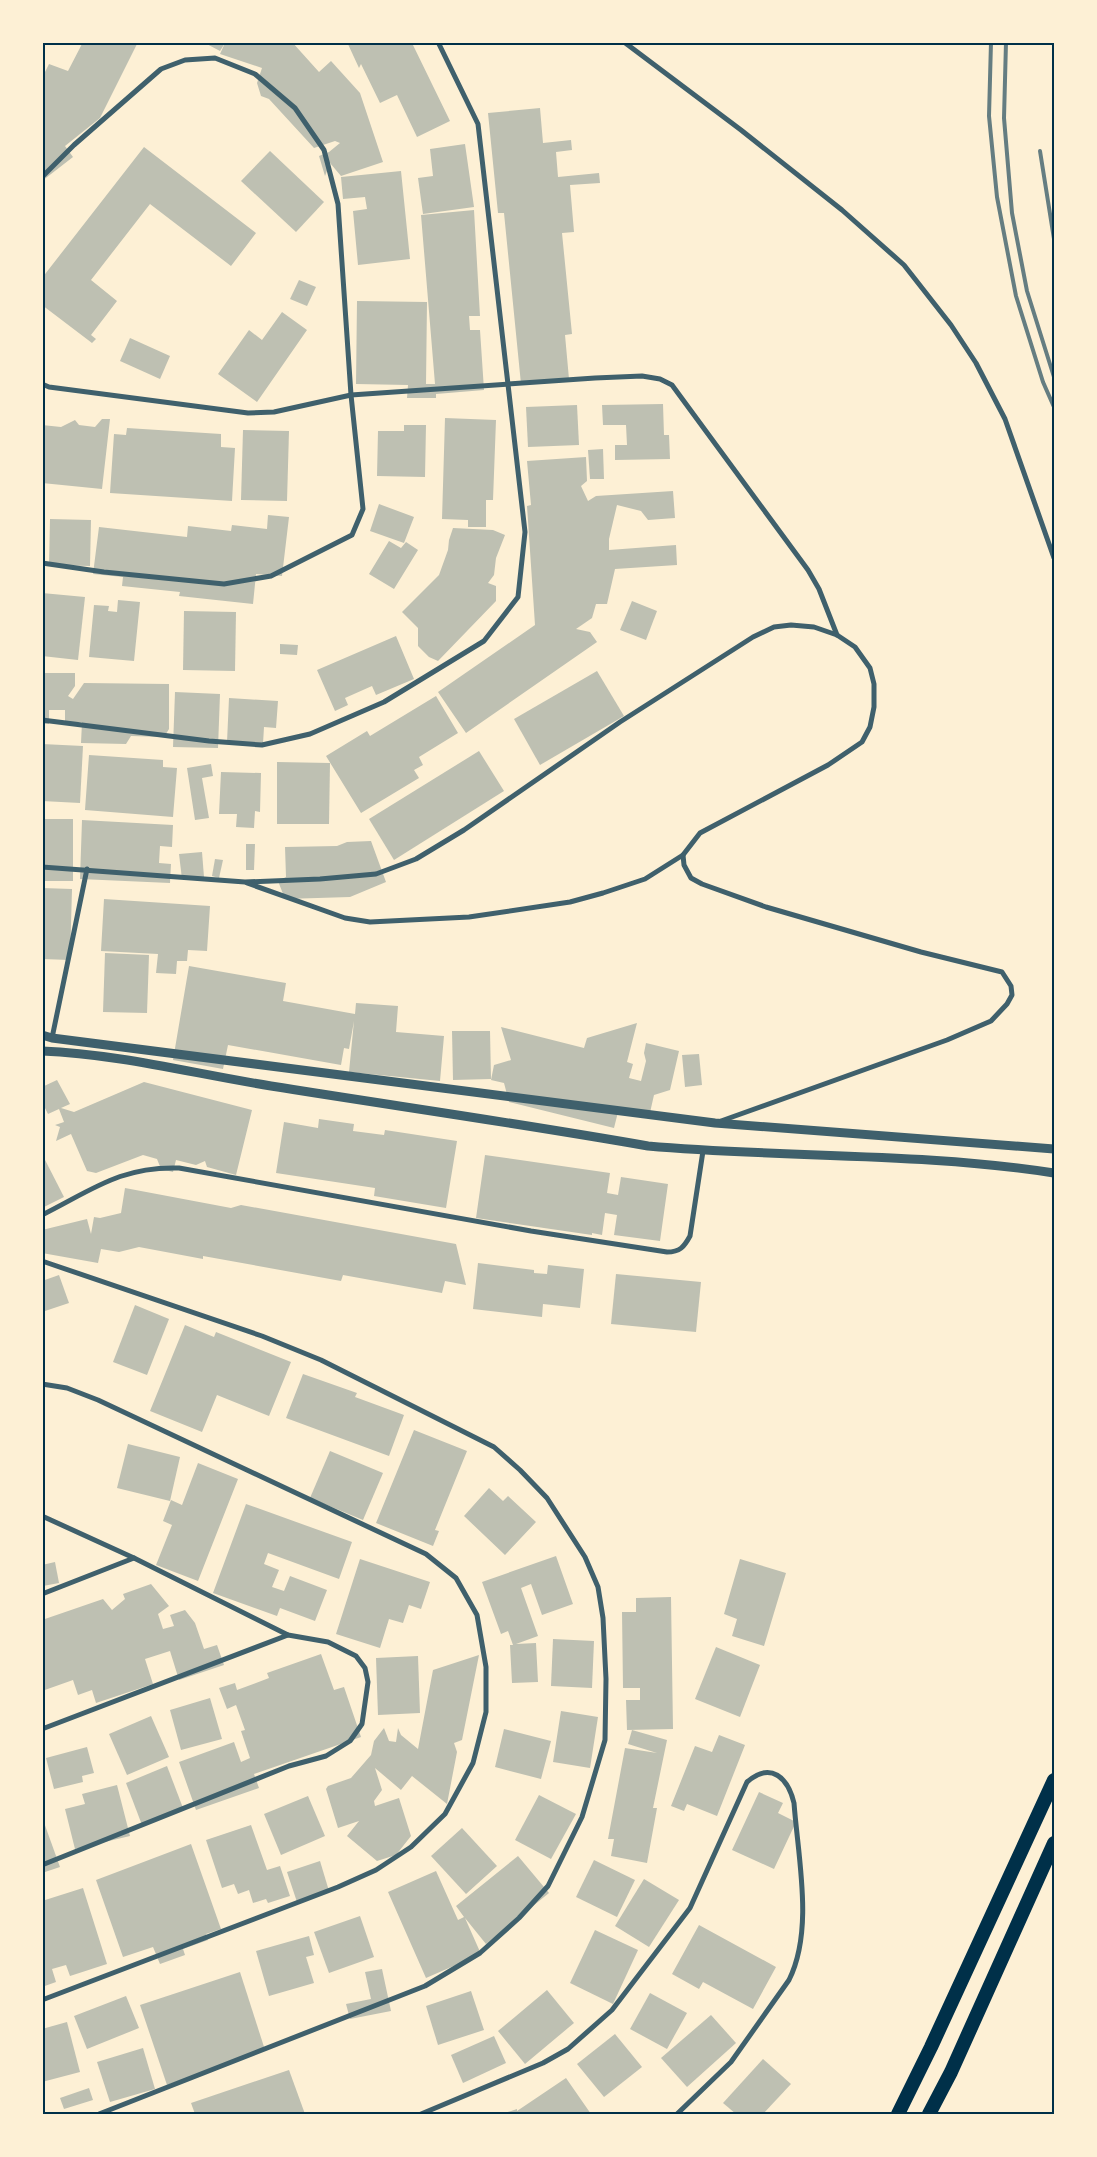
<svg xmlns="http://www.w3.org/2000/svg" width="1097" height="2157" viewBox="0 0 1097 2157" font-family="'Fira Sans',sans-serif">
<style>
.building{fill:#bec0b2}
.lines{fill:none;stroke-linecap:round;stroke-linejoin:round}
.minor{stroke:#3f606c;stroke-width:5}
.tertiary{stroke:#3f606c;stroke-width:9}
.trunk{stroke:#003049;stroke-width:14}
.rail{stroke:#657d81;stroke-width:4}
.neatline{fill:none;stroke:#003049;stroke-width:2}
</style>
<rect width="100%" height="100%" fill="#fdf0d5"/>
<g class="building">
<polygon points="83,42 138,42 100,118 65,146 73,157 42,181 42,78 49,64 68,71"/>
<polygon points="203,42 292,42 319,72 331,61 360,93 383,162 341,176 330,163 325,176 319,156 329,152 340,143 335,141 314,148 269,99 261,96 257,83 262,68 220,54 225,43 220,51"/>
<polygon points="347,42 412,43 450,121 417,137 397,95 380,103 361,64 359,68"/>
<polygon points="540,108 543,143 571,140 572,150 556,152 558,177 599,173 600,183 570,185 574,232 562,233 572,334 565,335 569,379 521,384 504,213 498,213 488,113"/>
<polygon points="465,144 474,207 423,214 418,178 433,176 430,149"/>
<polygon points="144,147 256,233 231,266 150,204 91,280 117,301 91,335 96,339 92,343 42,305 42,278"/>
<polygon points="270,151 324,202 296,232 241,181"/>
<polygon points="401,171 410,259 358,265 353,211 367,209 365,197 343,199 341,177"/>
<polygon points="474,210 480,316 469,316 470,330 480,330 484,390 436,394 436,398 407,398 408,385 356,384 357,301 427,302 426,384 435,384 421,215"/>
<polygon points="299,280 316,287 307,306 290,299"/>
<polygon points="282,312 307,330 257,402 218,374 249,330 262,340"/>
<polygon points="130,338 170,356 160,379 120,361"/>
<polygon points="663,404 664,435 669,435 670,459 615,460 615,445 627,445 626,425 603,425 602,405"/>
<polygon points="577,405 579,445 528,447 526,407"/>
<polygon points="445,418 496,420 493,500 486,500 486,527 468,527 468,520 442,519"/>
<polygon points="102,419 110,419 102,489 42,483 42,425 61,427 75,420 79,425 95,427"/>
<polygon points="404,425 426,425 425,477 377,476 378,431 404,431"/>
<polygon points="127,428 221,434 221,447 235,448 232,501 110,493 114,434 126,435"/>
<polygon points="243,430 289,431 287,501 241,500"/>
<polygon points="603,449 604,479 590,479 588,450"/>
<polygon points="586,457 587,481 581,486 588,501 596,496 673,491 675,518 648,520 641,511 617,505 609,539 609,550 676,545 677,565 615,569 607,604 596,604 592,618 576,629 590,632 597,642 466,733 438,692 535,625 527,506 531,505 527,461"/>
<polygon points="379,504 414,517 404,543 370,531"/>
<polygon points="268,515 289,517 282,576 256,574 253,604 179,596 180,592 122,586 123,577 93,574 99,527 187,537 188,526 231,531 232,525 267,529"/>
<polygon points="50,519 91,520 90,566 49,565"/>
<polygon points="453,528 493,530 505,535 496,558 494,575 488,583 496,586 496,601 438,661 429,657 418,646 418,628 402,612 439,575 448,550 449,540"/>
<polygon points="389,541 401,548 406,542 418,550 394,589 369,574"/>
<polygon points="42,593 85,597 78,660 42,656"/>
<polygon points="118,600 140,602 134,661 89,657 94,605 109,606 108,611 117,612"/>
<polygon points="632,601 657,611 646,640 620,630"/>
<polygon points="184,611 236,612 235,671 183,670"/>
<polygon points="396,636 414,679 376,695 372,686 345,698 348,705 335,711 317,670"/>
<polygon points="280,644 298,645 297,655 280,654"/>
<polygon points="597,671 624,716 540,765 514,719"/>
<polygon points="42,673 75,673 75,686 68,696 73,699 84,683 169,684 169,729 164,737 131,736 126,744 81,743 82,722 65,722 65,710 49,710 49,724 42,724"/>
<polygon points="175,692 220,694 218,748 173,747"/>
<polygon points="436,696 458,733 419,757 423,765 414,770 419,778 361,813 326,756 367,731 370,736"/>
<polygon points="229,698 278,701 276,728 264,727 263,744 227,742"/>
<polygon points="42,744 83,746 80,803 42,801"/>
<polygon points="479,751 504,791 394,860 369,819"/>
<polygon points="89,755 163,760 163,767 177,768 173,817 85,810"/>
<polygon points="277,762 330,763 329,824 277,824"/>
<polygon points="211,764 213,776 202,778 209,818 195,820 187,768"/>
<polygon points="221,772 261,773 260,812 255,811 254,828 236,827 237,814 219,814"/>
<rect x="42" y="819" width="31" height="62"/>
<polygon points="82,820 173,825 172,847 160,846 159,863 171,864 170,883 80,879"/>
<polygon points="371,841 386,882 350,897 285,899 278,881 286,877 285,847 337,846 347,842"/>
<polygon points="246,844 255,844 254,870 246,870"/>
<polygon points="202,852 204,877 182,879 179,854"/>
<polygon points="215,859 223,860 219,878 212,876"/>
<polygon points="42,888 72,889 70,960 42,959"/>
<polygon points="104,899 210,906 207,951 188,950 187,961 177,961 176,974 156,973 158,954 101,951"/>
<polygon points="105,953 149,955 147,1013 103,1012"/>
<polygon points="189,966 286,983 283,1001 355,1014 356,1003 398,1006 396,1032 444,1036 440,1081 349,1072 354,1021 349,1049 344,1048 341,1065 228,1045 223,1069 173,1060"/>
<polygon points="637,1023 627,1062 633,1064 629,1078 641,1081 646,1061 644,1053 646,1043 679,1051 670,1090 654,1095 649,1117 618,1112 614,1128 509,1102 504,1083 491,1080 494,1065 511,1060 501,1027 584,1048 587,1038"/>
<polygon points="452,1031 490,1031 491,1079 453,1080"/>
<polygon points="699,1054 702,1085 685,1087 682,1055"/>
<polygon points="57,1080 70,1104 61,1108 74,1112 144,1082 252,1110 236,1175 207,1167 205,1161 196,1165 176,1160 173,1172 161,1169 157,1159 143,1155 96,1173 87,1171 71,1134 56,1141 60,1127 55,1125 64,1122 59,1109 48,1114 42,1102 42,1087"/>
<polygon points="319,1119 354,1124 353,1131 384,1135 385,1130 457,1141 446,1208 374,1196 375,1188 276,1173 284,1122 318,1128"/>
<polygon points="42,1154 64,1197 42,1208"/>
<polygon points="485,1155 610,1173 607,1193 618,1195 621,1177 668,1184 660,1241 614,1235 617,1215 605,1213 602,1235 592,1233 592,1235 476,1218"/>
<polygon points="125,1188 231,1208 241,1205 456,1244 466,1285 445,1281 442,1293 343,1275 341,1281 203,1256 203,1259 139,1247 119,1252 101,1249 98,1263 42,1253 42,1230 87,1219 91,1234 94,1217 100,1218 121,1213"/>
<polygon points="478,1263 534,1270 534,1273 547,1274 548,1265 584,1269 580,1308 543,1304 542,1317 473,1309"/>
<polygon points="616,1274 701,1282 696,1332 611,1324"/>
<polygon points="59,1275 69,1303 42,1312 42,1281"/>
<polygon points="135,1305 169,1319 147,1375 113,1362"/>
<polygon points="185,1325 214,1337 216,1332 291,1362 269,1416 217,1395 202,1432 150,1411"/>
<polygon points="303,1374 357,1393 355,1397 404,1415 389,1456 286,1418"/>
<polygon points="414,1430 467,1451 435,1530 439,1531 433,1546 376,1523"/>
<polygon points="128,1444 180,1457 170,1501 117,1488"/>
<polygon points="330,1451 383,1473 363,1520 310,1498"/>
<polygon points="198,1463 238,1479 198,1581 156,1565 172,1525 163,1521 171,1500 182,1505"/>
<polygon points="489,1488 503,1501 508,1496 536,1522 505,1555 464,1516"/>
<polygon points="246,1504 352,1542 339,1579 268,1553 264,1564 279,1570 272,1587 284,1591 290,1576 327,1590 315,1621 280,1608 277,1616 213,1593"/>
<polygon points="556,1556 573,1604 542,1615 531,1584 521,1588 538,1636 516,1644 536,1643 538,1682 512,1683 510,1645 513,1645 508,1631 501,1634 482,1582"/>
<polygon points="360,1559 430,1582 421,1609 409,1605 403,1623 389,1619 380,1648 336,1634"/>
<polygon points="740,1559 786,1573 764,1646 732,1636 737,1619 724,1614"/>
<polygon points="55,1562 59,1583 43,1586 42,1565"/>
<polygon points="151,1584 169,1606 158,1614 163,1629 174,1626 170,1615 185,1610 195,1623 204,1649 217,1645 224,1665 179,1680 170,1651 145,1659 153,1684 96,1703 92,1690 78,1695 73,1680 42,1691 42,1620 103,1599 112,1610 125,1599 123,1594"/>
<polygon points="671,1597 673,1729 627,1730 626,1700 640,1700 640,1688 623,1688 622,1612 636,1612 636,1598"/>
<polygon points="553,1639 594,1641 592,1688 551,1686"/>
<polygon points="716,1647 760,1665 740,1717 695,1699"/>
<polygon points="321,1654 334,1690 344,1687 361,1737 254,1774 259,1788 196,1810 179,1762 234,1742 241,1762 250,1758 241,1731 245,1730 236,1705 227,1709 219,1688 235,1683 237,1690 269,1678 267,1673"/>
<polygon points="479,1655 462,1740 454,1743 457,1752 447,1804 412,1776 401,1790 375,1768 382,1790 374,1801 375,1806 399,1798 411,1836 396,1855 377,1861 347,1836 359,1821 338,1828 326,1789 328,1786 351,1778 371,1755 374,1741 384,1728 389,1741 396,1742 398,1728 401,1735 418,1749 433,1670"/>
<polygon points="418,1656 420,1713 378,1715 376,1658"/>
<polygon points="210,1698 222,1739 181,1750 170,1710"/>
<polygon points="561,1711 598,1717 590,1768 553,1762"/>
<polygon points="151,1716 169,1757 127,1775 109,1734"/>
<polygon points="504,1729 551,1741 541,1779 495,1767"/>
<polygon points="632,1730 667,1740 653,1808 657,1808 647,1863 611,1856 614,1839 608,1839 625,1748 657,1753 628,1744"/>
<polygon points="719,1735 745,1745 717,1816 687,1804 684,1811 671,1806 695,1746 712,1752"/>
<polygon points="87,1747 94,1773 82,1776 83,1782 54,1789 46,1758"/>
<polygon points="167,1766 183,1808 142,1825 126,1783"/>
<polygon points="117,1785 130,1836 75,1849 65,1809 85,1804 82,1794"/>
<polygon points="759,1792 783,1803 778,1813 796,1822 774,1869 732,1850"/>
<polygon points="539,1795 576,1814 551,1859 515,1840"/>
<polygon points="308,1796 325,1836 281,1855 264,1814"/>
<polygon points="42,1817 60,1867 42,1873"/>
<polygon points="251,1825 267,1870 280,1866 290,1896 268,1903 266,1899 253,1903 249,1890 238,1894 234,1884 222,1888 206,1840"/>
<polygon points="462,1828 497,1866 466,1894 431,1856"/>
<polygon points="191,1844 221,1929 206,1934 208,1940 183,1949 185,1955 160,1964 153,1947 123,1957 96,1880"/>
<polygon points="518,1856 549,1893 486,1944 465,1918 481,1954 426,1978 388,1892 436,1871 458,1920 464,1917 456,1906"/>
<polygon points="594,1860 635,1880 617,1917 576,1897"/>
<polygon points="320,1861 329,1891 297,1902 287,1872"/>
<polygon points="644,1879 679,1900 649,1947 615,1926"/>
<polygon points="83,1888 107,1964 70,1976 66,1965 52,1969 56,1982 42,1987 42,1901"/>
<polygon points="360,1916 374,1957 329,1973 314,1932"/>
<polygon points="699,1925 776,1967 753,2009 703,1982 699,1989 672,1974"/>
<polygon points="595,1930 638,1950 613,2004 570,1983"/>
<polygon points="309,1936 314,1955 306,1957 314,1983 269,1996 256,1951"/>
<polygon points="382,1969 391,2011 350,2019 346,2004 371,1999 365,1972"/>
<polygon points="240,1972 265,2050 167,2085 140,2005"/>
<polygon points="547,1990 574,2023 525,2064 498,2031"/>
<polygon points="471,1991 484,2030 438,2045 426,2006"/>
<polygon points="650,1993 687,2013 667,2049 630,2029"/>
<polygon points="126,1996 139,2028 87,2049 74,2016"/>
<polygon points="711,2015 736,2043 687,2087 661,2058"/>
<polygon points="67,2022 80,2072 42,2082 42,2029"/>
<polygon points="615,2034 642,2067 604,2097 577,2064"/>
<polygon points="494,2036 506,2063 463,2083 451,2055"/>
<polygon points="143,2048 155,2089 110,2102 97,2062"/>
<polygon points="763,2059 791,2084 763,2114 736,2114 723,2103"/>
<polygon points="289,2070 305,2114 195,2114 191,2103"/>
<polygon points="566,2078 591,2114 502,2114 517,2109 517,2111"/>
<polygon points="89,2088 93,2100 64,2109 60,2098"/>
</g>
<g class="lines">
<g class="minor">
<polyline points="624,42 741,130 842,210 904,265 951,325 976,363 1005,419 1054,558"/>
<polyline points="42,177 74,145 161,69 185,60 215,58 255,74 295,108 324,150 338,204 351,395 363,509 352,535 271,576 224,584 104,572 42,563"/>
<polyline points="42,384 49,387 248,413 274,412 351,395 595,378 642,376 660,379 672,385 808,570 819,589 837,635"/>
<polyline points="42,720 209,741 262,745 310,734 384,702 484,641 518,597 525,532 478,124 438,42"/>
<polyline points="42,867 245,882 320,879 376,874 416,859 464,830 620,722 753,637 774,627 791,625 814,627 837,635 855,647 870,668 874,684 874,707 870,727 862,742 828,765 700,833 683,855 684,865 691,878 702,884 766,907 921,952 1002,972 1011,986 1012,995 1007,1004 991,1021 947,1040 721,1121"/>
<polyline points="247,883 345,918 370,922 469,917 570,902 603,893 645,879 683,855"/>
<polyline points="52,1038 87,869"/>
<path d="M42,1215c50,-25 79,-49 137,-47l352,63 136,21c13,0 17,-5 23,-16l13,-85"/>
<polyline points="42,1261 262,1336 321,1360 494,1447 520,1470 547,1498 585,1557 598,1587 603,1618 606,1679 605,1740 582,1817 548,1886 519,1918 480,1953 425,1986 99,2114"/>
<polyline points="42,1384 67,1388 98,1400 426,1554 456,1578 477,1615 486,1667 486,1712 473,1763 445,1814 411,1847 376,1870 338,1887 42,2000"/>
<polyline points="42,1516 134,1558 288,1635 328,1642 356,1656 365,1668 368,1682 362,1724 350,1741 326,1756 289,1766 42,1865"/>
<polyline points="42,1594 134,1558"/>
<polyline points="42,1729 288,1635"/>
<path d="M421,2114l122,-51 25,-14 44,-39 78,-102 57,-126c24,-21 41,-4 47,21 4,55 20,127 -5,177l-58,82 -54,52"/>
</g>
<g class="tertiary">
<polyline points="42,1035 52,1038 715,1123 1054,1149"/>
<path d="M42,1051c77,3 153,23 229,35 125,20 252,38 377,60 135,12 272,6 406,27"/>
</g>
<g class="trunk">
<polyline points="898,2114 931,2047 1054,1780"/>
<polyline points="929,2114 951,2072 1054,1843"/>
</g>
<g class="rail">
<polyline points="991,42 989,116 997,197 1016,296 1043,382 1054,407"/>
<polyline points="1006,42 1004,118 1012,213 1027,291 1054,377"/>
<polyline points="1040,151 1054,239"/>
</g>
</g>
<rect width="1097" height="2157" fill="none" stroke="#fdf0d5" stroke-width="88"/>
<rect x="44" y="44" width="1009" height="2069" class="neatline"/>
</svg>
